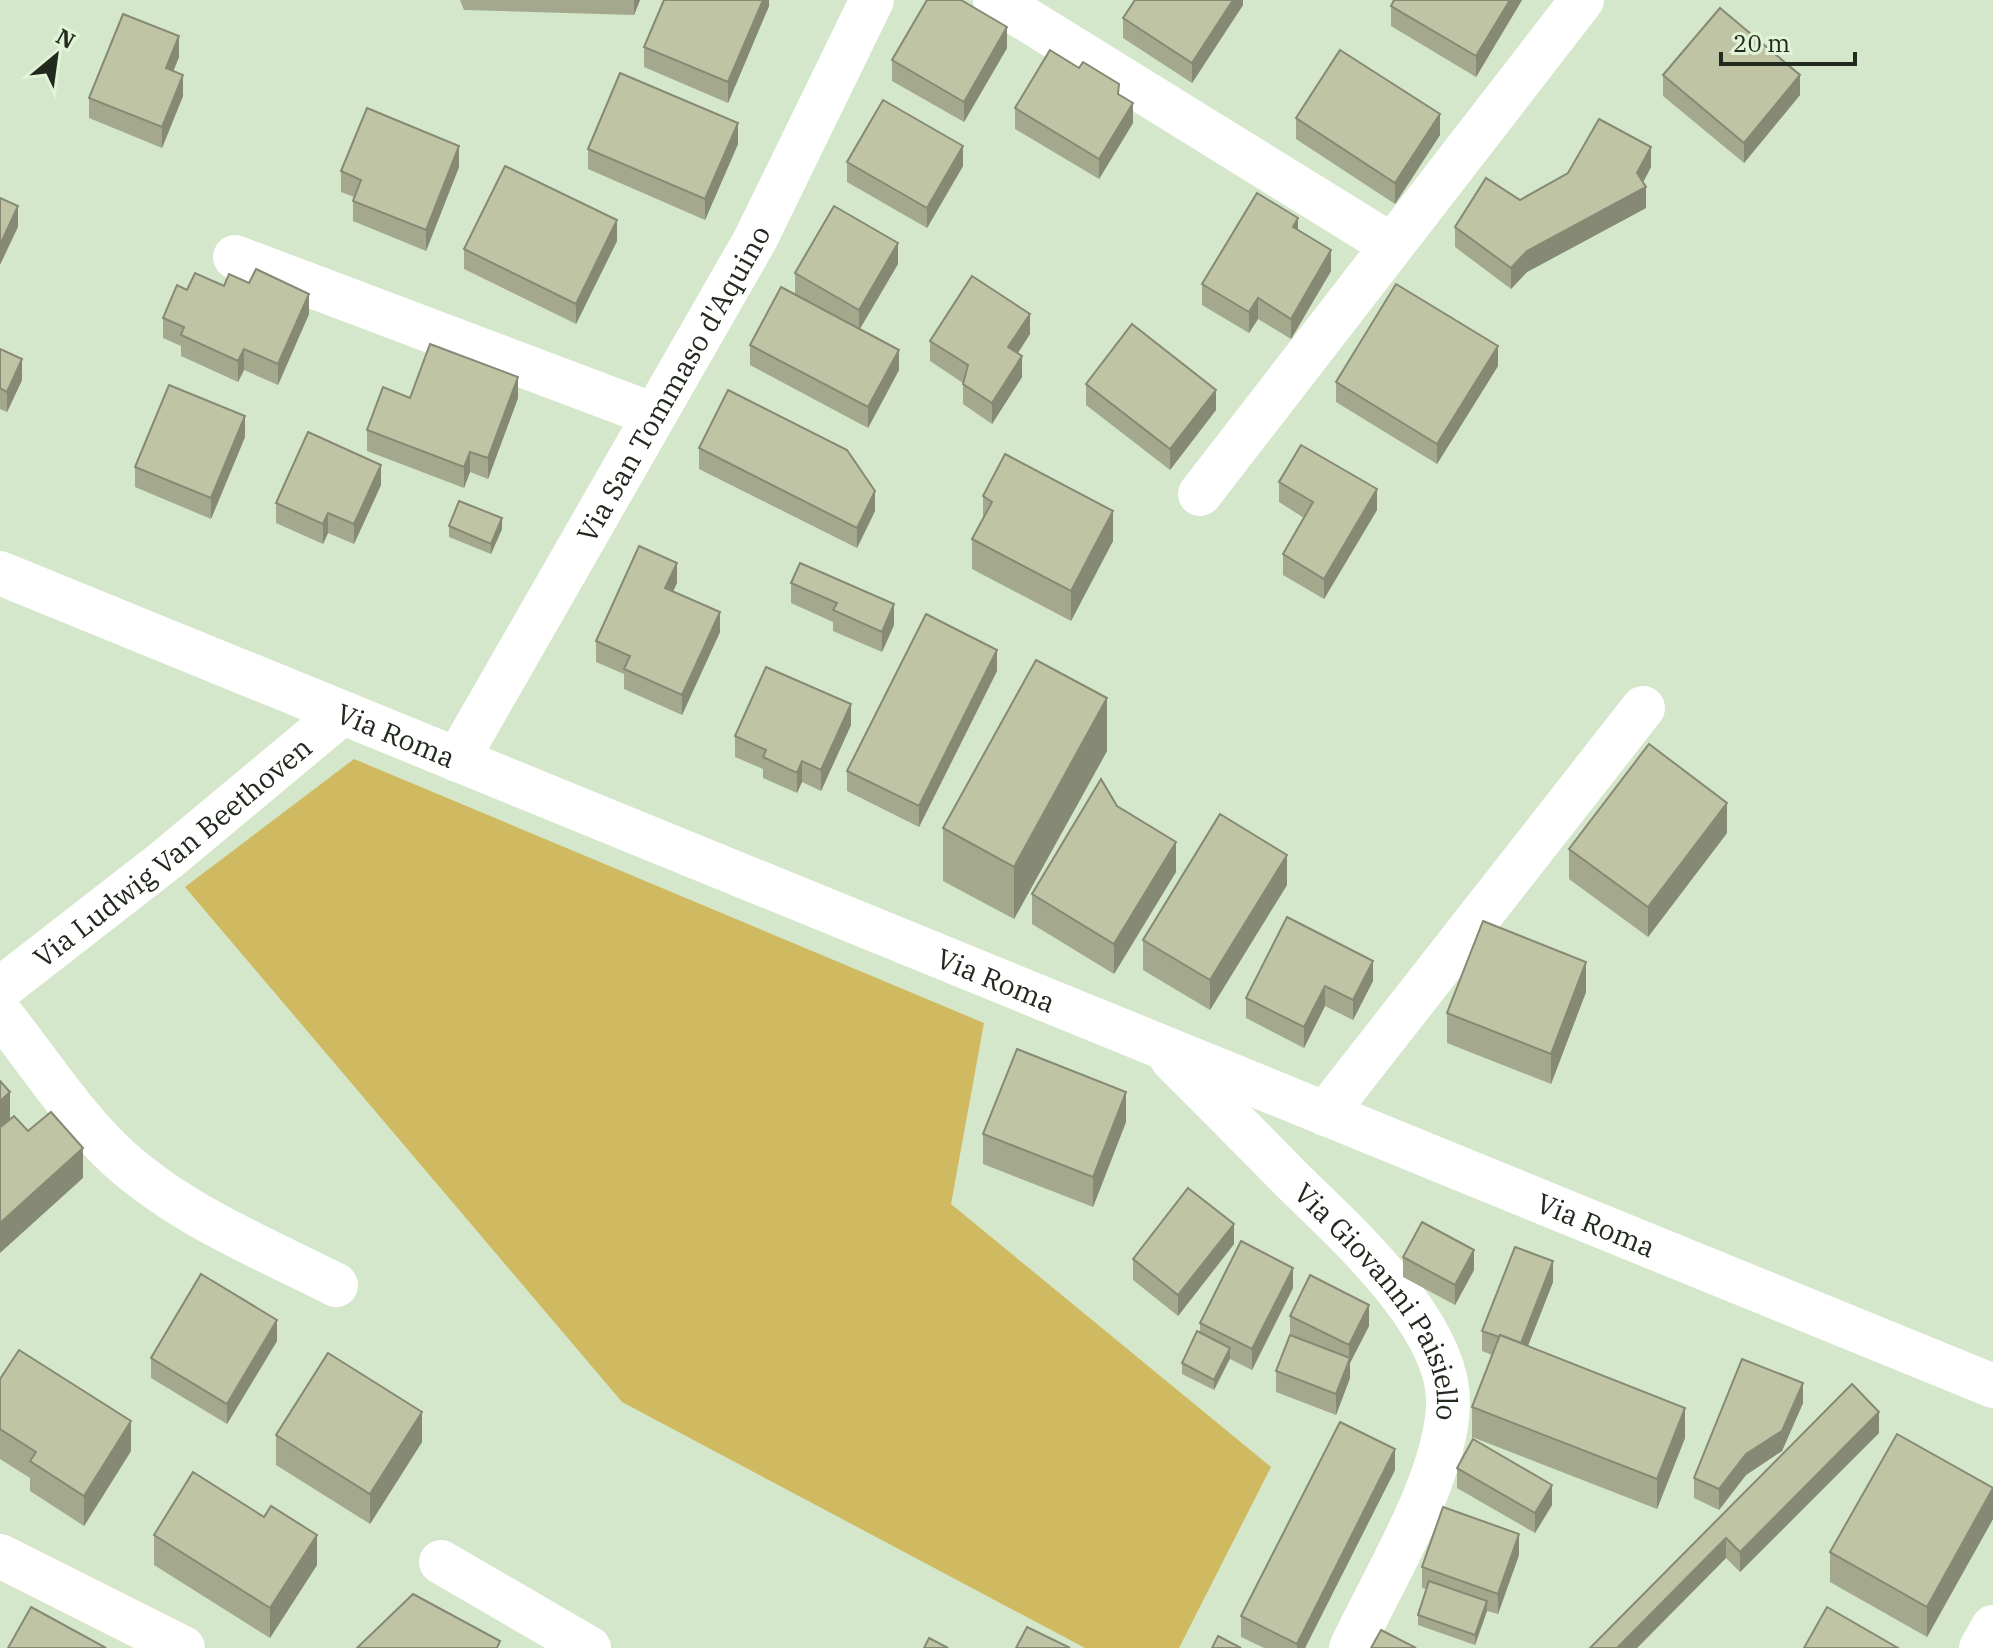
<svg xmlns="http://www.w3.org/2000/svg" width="1993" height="1648" viewBox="0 0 1993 1648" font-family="'IBM Plex Serif',serif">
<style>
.green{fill:#d0ba61}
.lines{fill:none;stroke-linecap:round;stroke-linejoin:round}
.minor{stroke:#fff;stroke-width:44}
.wall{fill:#a4a98e}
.shaded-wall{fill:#868974}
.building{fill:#bfc4a5;stroke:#868974;stroke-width:2}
.labels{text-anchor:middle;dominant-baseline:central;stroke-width:8;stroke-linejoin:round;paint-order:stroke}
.street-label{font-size:28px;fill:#22291e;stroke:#e1f4d7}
</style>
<rect width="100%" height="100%" fill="#d4e7ca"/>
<polygon class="green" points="354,759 984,1023 951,1204 1271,1467 1179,1648 1085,1648 622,1402 185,887"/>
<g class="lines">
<g class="minor">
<polyline points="995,0 1391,245"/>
<polyline points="235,257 654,415"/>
<polyline points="1200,494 1582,0"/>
<path id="s1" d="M0,573l1993,813"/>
<path id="s2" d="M457,760l298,-520 117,-240"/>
<path id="s3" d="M0,989l166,-129 175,-146"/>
<path d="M0,1013c36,45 70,98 111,138 63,61 148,95 225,134"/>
<path id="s4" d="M1172,1059c39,39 78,78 116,117 53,53 164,148 160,230 -3,74 -65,174 -97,242"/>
<polyline points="1325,1114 1643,708"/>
<polyline points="0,1556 183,1648"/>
<polyline points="441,1562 589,1648"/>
<polyline points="1981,1648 1993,1627"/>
</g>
</g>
<g class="wall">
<polygon points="460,0 640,0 634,15 464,10"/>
<polygon points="769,0 769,6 728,103 644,67 644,47"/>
<polygon points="1243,0 1243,5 1192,83 1123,38 1123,18"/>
<polygon points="1394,0 1522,0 1476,77 1391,26 1391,6"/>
<polygon points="1007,48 964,122 892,81 892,60"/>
<polygon points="179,57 173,71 183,96 162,148 89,118 89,98"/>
<polygon points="1079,68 1119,95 1133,123 1099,179 1015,129 1015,108"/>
<polygon points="1663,75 1800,95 1744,163 1663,96"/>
<polygon points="1296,118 1440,135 1395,204 1296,139"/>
<polygon points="738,144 705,220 588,169 588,149"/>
<polygon points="847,162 963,166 927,228 847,182"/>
<polygon points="459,167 426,251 353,221 353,201 354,197 341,192 341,171"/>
<polygon points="1651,167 1643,182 1646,208 1527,272 1511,289 1455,247 1455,227 1520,200"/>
<polygon points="1298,230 1331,271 1291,339 1258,319 1249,333 1202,305 1202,284"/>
<polygon points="617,241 576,324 464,269 464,249"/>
<polygon points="898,264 860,329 899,370 868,428 750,365 750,345 820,308 795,294 795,273"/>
<polygon points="224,286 309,314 278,385 244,370 238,382 181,356 181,346 163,338 163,318 187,290"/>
<polygon points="1030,334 1018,353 1022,377 992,424 963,404 963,383 930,361 930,341"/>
<polygon points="0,349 22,380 7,412 0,409"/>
<polygon points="1498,366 1437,464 1336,402 1336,382"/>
<polygon points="1086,384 1216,410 1170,470 1086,405"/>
<polygon points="410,398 518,398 488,479 470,472 464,488 367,451 367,430"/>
<polygon points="245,437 211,519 135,487 135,467"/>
<polygon points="699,448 875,511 857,548 699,469"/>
<polygon points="1279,482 1377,510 1324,599 1283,575 1283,554 1304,518 1279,502"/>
<polygon points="381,485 354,544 328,533 323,544 276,523 276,503"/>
<polygon points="983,496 1113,541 1071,621 972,569 972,539 983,519"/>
<polygon points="449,526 502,529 491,554 449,537"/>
<polygon points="677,583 673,591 720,632 682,715 624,689 624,674 596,662 596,641"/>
<polygon points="791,583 894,625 882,652 833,631 833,622 791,603"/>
<polygon points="997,671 919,827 847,791 847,771"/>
<polygon points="851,725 821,791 802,782 797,793 763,778 763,769 735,757 735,736"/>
<polygon points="1107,751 1014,919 943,881 943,828"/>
<polygon points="1727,833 1648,937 1569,879 1569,849"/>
<polygon points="1176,872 1114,974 1032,924 1032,894"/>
<polygon points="1287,885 1210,1010 1143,970 1143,940"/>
<polygon points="1287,917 1373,981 1353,1020 1325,1006 1304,1048 1246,1018 1246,998"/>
<polygon points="1586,992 1551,1084 1447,1043 1447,1013"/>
<polygon points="1126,1122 1093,1207 983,1164 983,1134"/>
<polygon points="1234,1244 1178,1316 1133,1280 1133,1259"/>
<polygon points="1403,1257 1474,1270 1455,1305 1403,1277"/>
<polygon points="1553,1282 1528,1346 1685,1438 1657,1509 1472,1437 1472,1407 1492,1355 1482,1351 1482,1331"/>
<polygon points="1293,1288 1252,1370 1230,1359 1214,1390 1182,1374 1182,1363 1200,1333 1200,1323"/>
<polygon points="1290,1316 1369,1326 1350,1363 1350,1378 1336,1415 1276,1392 1276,1371 1290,1336"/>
<polygon points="277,1341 227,1424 151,1378 151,1358"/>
<polygon points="0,1379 131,1451 84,1526 30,1491 30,1478 0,1459"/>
<polygon points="1852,1384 1879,1433 1740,1572 1726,1558 1637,1648 1590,1648"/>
<polygon points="1803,1403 1782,1451 1746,1475 1719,1510 1694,1498 1694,1478"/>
<polygon points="276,1435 422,1442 370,1524 276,1465"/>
<polygon points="1457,1468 1552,1505 1535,1533 1457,1488"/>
<polygon points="1395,1470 1305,1648 1264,1648 1241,1637 1241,1616"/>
<polygon points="1993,1488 1993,1519 1927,1637 1830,1582 1830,1552"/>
<polygon points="154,1535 317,1565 270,1638 154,1565"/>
<polygon points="1519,1555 1498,1614 1487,1611 1475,1645 1418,1625 1418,1615 1426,1589 1422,1588 1422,1567"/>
</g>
<g class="shaded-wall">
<polygon points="634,0 640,0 634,15"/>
<polygon points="763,0 769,0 769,6 728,103 728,82"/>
<polygon points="1233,0 1243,0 1243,5 1192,83 1192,63"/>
<polygon points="1510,0 1522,0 1476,77 1476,56"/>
<polygon points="1007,27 1007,48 964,122 964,102"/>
<polygon points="179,36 179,57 166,89 166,68"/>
<polygon points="183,75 183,96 162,148 162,127"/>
<polygon points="1800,75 1800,95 1744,163 1744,143"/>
<polygon points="1133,103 1133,123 1099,179 1099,159"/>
<polygon points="1440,114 1440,135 1395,204 1395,183"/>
<polygon points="738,123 738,144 705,220 705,199"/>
<polygon points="459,146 459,167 426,251 426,230"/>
<polygon points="963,146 963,166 927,228 927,208"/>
<polygon points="1651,147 1651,167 1638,192 1646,187 1646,208 1527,272 1511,289 1511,268 1527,251 1637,173"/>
<polygon points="18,206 18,227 0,265 0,245"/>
<polygon points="1298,218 1298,239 1293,227"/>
<polygon points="617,220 617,241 576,324 576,304"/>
<polygon points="898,243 898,264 859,330 859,310"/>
<polygon points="1331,250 1331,271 1291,339 1291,319"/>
<polygon points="309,294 309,314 278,385 278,364"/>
<polygon points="1258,298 1258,319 1249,333 1249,312"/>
<polygon points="1030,314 1030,334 1008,368 1008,347"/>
<polygon points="1498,346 1498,366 1437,464 1437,444"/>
<polygon points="244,349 244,370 238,382 238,361"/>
<polygon points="899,350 899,370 868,428 868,407"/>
<polygon points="1022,356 1022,377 992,424 992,403"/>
<polygon points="22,359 22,380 7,412 7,392"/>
<polygon points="518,377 518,398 488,479 488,458"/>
<polygon points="1216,390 1216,410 1170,470 1170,449"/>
<polygon points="245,416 245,437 211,519 211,498"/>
<polygon points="470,452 470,472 464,488 464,467"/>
<polygon points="381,465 381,485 354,544 354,524"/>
<polygon points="1377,489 1377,510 1324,599 1324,579"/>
<polygon points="875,491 875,511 857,548 857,528"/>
<polygon points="1113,511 1113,541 1071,621 1071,591"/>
<polygon points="328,513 328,533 323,544 323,524"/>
<polygon points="502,518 502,529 491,554 491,544"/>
<polygon points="677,563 677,583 665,608 665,588"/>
<polygon points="894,604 894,625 882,652 882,632"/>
<polygon points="720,612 720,632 682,715 682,695"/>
<polygon points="997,650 997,671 919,827 919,806"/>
<polygon points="1107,698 1107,751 1014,919 1014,867"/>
<polygon points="851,704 851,725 821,791 821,770"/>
<polygon points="802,761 802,782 797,793 797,773"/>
<polygon points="1727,803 1727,833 1648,937 1648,907"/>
<polygon points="1176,842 1176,872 1114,974 1114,944"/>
<polygon points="1287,855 1287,885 1210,1010 1210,980"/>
<polygon points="1373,961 1373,981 1353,1020 1353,1000"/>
<polygon points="1586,962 1586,992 1551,1084 1551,1054"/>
<polygon points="1325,986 1325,1006 1304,1048 1304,1027"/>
<polygon points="10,1092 10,1122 0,1131 0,1101"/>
<polygon points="1126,1092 1126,1122 1093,1207 1093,1177"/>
<polygon points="83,1148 83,1178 0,1253 0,1223"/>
<polygon points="1234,1224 1234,1244 1178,1316 1178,1295"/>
<polygon points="1474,1250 1474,1270 1455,1305 1455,1285"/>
<polygon points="1553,1261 1553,1282 1520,1366 1520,1346"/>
<polygon points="1293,1268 1293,1288 1252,1370 1252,1349"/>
<polygon points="1369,1305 1369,1326 1350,1363 1350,1378 1336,1415 1336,1394 1349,1361 1349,1345"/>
<polygon points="277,1320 277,1341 227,1424 227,1404"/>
<polygon points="1230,1348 1230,1358 1214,1390 1214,1380"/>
<polygon points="1803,1383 1803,1403 1782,1451 1746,1475 1719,1510 1719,1489"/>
<polygon points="1685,1408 1685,1438 1657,1509 1657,1479"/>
<polygon points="422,1412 422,1442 370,1524 370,1494"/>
<polygon points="1879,1412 1879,1433 1740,1572 1740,1552"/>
<polygon points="131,1421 131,1451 84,1526 84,1496"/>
<polygon points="1395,1449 1395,1470 1305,1648 1297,1648 1297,1644"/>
<polygon points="1552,1485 1552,1505 1535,1533 1535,1513"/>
<polygon points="1993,1489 1993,1519 1927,1637 1927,1607"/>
<polygon points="1519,1534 1519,1555 1498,1614 1498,1594"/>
<polygon points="317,1535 317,1565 270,1638 270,1608"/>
<polygon points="1726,1538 1726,1558 1637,1648 1617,1648"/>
<polygon points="1487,1601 1487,1611 1475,1645 1475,1635"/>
</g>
<g class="building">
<polygon points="664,0 763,0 728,82 644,47"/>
<polygon points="927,0 961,0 1007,27 964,102 892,60"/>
<polygon points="1135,0 1233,0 1192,63 1123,18"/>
<polygon points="1394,0 1510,0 1476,56 1391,6"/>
<polygon points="1720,8 1800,75 1744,143 1663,75"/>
<polygon points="123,14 179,36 166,68 183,75 162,127 89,98"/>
<polygon points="1050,50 1079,68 1083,62 1119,84 1118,94 1133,103 1099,159 1015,108"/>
<polygon points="1340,50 1440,114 1395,183 1296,118"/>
<polygon points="620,73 738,123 705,199 588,149"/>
<polygon points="883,100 963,146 927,208 847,162"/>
<polygon points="367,108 459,146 426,230 353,201 361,180 341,171"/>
<polygon points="1599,119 1651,147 1637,173 1646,187 1527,251 1511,268 1455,227 1486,178 1520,200 1568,173"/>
<polygon points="505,166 617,220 576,304 464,249"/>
<polygon points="1257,193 1298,218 1293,227 1331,250 1291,319 1258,298 1249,312 1202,284"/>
<polygon points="0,198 18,206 0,245"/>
<polygon points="834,206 898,243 859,310 795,273"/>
<polygon points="256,269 309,294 278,364 244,349 238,361 181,335 184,327 163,318 177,285 187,290 195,273 224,286 229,274 249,283"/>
<polygon points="972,276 1030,314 1008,347 1022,356 992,403 963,384 968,365 930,341"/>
<polygon points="1396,284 1498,346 1437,444 1336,382"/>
<polygon points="781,287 899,350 868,407 750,345"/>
<polygon points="1132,324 1216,390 1170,449 1086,384"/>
<polygon points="430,344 518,377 488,458 470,452 464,467 367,430 383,387 410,398"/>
<polygon points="0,349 22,359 7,392 0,388"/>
<polygon points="169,385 245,416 211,498 135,467"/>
<polygon points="728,390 847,450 875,491 857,528 699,448"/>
<polygon points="308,432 381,465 354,524 328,513 323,524 276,503"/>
<polygon points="1301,445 1377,489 1324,579 1283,554 1313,502 1279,482"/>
<polygon points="1005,454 1113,511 1071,591 972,539 992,502 983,496"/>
<polygon points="459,501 502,518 491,544 449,526"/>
<polygon points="639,546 677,563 665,588 720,612 682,695 624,669 630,656 596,641"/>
<polygon points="800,563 894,604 882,632 833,610 837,603 791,583"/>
<polygon points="926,614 997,650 919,806 847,771"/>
<polygon points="1036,660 1107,698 1014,867 943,828"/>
<polygon points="766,667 851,704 821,770 802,761 797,773 763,757 766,750 735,736"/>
<polygon points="1649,744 1727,803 1648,907 1569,849"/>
<polygon points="1101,779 1117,806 1176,842 1114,944 1032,894"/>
<polygon points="1220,814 1287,855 1210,980 1143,940"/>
<polygon points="1287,917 1373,961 1353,1000 1325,986 1304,1027 1246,998"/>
<polygon points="1483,921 1586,962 1551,1054 1447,1013"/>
<polygon points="1017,1049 1126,1092 1093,1177 983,1134"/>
<polygon points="0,1081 10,1092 0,1101"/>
<polygon points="51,1112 83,1148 0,1223 0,1123 2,1126 14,1116 28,1131"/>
<polygon points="1188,1188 1234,1224 1178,1295 1133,1259"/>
<polygon points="1422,1222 1474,1250 1455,1285 1403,1257"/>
<polygon points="1241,1241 1293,1268 1252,1349 1200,1323"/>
<polygon points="1515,1247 1553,1261 1521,1343 1500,1335 1499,1337 1482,1331"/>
<polygon points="201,1274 277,1320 227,1404 151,1358"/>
<polygon points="1310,1275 1369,1305 1349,1345 1290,1316"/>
<polygon points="1197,1331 1230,1348 1214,1380 1182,1363"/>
<polygon points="1290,1335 1350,1358 1336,1394 1276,1371"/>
<polygon points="1500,1335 1685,1408 1657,1479 1472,1407"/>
<polygon points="19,1350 131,1421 84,1496 30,1461 36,1452 0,1429 0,1379"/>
<polygon points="328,1353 422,1412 370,1494 276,1435"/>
<polygon points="1742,1359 1803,1383 1782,1431 1746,1454 1719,1489 1694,1478"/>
<polygon points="1852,1384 1879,1412 1740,1552 1726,1538 1617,1648 1590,1648"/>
<polygon points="1340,1422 1395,1449 1297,1644 1241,1616"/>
<polygon points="1897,1434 1993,1488 1927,1607 1830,1552"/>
<polygon points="1473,1439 1552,1485 1535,1513 1457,1468"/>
<polygon points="193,1472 264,1517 271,1506 317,1535 270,1608 154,1535"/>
<polygon points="1443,1507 1519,1534 1498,1594 1422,1567"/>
<polygon points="1429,1581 1487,1601 1475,1635 1418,1615"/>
<polygon points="413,1594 500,1641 497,1648 357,1648"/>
<polygon points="31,1607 106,1648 8,1648"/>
<polygon points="1827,1607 1898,1648 1804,1648"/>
<polygon points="1027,1627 1070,1648 1016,1648"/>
<polygon points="1381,1630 1416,1648 1371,1648"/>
<polygon points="1218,1636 1241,1648 1212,1648"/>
<polygon points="929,1638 948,1648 924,1648"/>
</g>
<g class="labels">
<g class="street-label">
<text stroke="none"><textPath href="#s2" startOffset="434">Via San Tommaso d'Aquino</textPath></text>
<text stroke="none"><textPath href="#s1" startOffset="428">Via Roma</textPath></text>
<text stroke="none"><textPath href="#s3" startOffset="220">Via Ludwig Van Beethoven</textPath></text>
<text stroke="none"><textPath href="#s1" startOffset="1076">Via Roma</textPath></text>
<text stroke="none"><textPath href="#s1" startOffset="1724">Via Roma</textPath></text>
<text stroke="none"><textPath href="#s4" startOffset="324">Via Giovanni Paisiello</textPath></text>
</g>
</g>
<g transform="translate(56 56) rotate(29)" stroke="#e1f4d7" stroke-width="6" paint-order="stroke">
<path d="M0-6L14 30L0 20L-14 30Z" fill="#22291e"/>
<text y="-12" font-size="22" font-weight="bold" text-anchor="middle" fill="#22291e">N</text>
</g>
<path d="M1721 52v12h134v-12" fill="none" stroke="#22291e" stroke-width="4"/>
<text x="1733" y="52" font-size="24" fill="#22291e" stroke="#e1f4d7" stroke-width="6" paint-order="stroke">20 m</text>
</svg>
